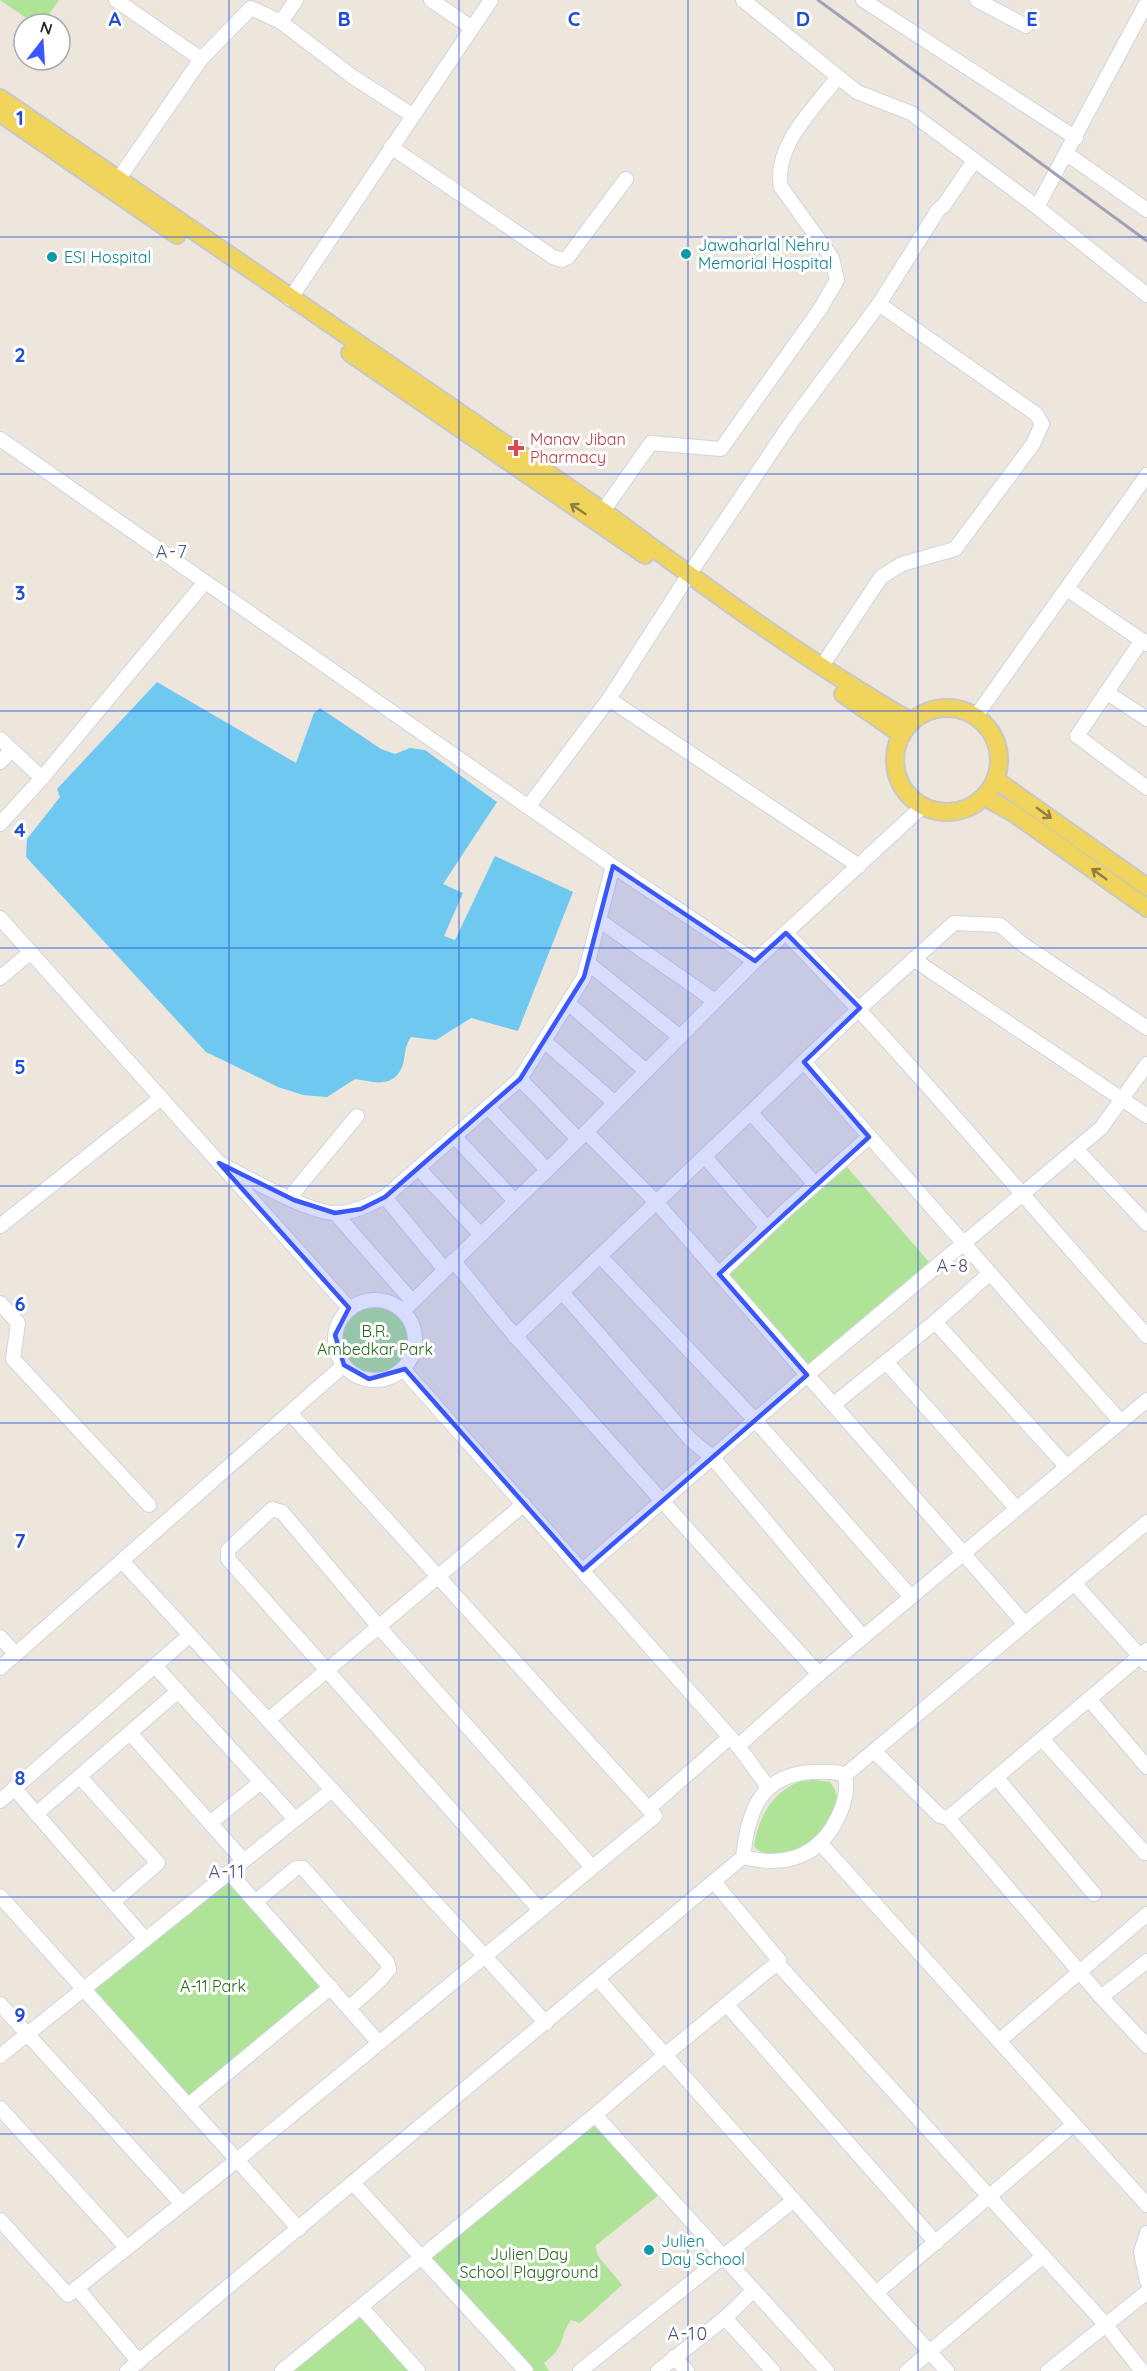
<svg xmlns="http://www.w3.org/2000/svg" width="1147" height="2371" viewBox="0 0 1147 2371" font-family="Quicksand,sans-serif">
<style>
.green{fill:#afe398}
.water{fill:#6ec8ef}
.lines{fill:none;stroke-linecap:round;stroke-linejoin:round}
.minor-casing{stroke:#d1d4e3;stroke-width:16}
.major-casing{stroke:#c8c8c8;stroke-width:20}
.minor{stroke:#fff;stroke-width:14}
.major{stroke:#f1d45c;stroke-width:16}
.rail{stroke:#9fa1b5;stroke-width:3}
.oneway{stroke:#8e7f43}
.marked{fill:#3a57fb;fill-opacity:0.2;stroke:#3a57fb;stroke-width:4.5;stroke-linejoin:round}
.grid{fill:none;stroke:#1d4ed8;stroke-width:1.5;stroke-opacity:0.55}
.culture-dot{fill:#0f9aa8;stroke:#fff;stroke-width:2}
.health-dot{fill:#e0444e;stroke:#fff;stroke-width:2}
.labels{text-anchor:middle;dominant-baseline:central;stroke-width:6;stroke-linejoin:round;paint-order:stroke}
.culture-label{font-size:16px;fill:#0d838f;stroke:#fff;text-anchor:start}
.health-label{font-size:16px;fill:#be3a42;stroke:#fff;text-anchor:start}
.park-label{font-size:16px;fill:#276819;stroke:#fff}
.neighbourhood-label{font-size:18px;letter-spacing:1.5px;fill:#4a517b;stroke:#fff}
.grid-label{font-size:20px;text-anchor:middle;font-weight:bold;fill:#1d4ed8;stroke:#fff;stroke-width:6;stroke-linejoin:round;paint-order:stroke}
</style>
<rect width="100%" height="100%" fill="#ece6dc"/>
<g class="green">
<polygon points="0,0 59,0 42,24 35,24"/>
<polygon points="847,1167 929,1262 806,1366 724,1274"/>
<circle cx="375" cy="1340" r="35"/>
<path d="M807,1779l23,3c31,38 -49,98 -76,64 5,-32 21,-58 53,-67z"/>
<polygon points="227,1882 324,1989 192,2099 93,1988"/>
<path d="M595,2122l65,72 -65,52 3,10 24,29 -42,38 -9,-3c-13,18 -3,24 -27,43l5,8h-15l-107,-114z"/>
<polygon points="360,2315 408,2371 294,2371"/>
</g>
<path class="water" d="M157,682l139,81 18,-50 6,-5 61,41 14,5 15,-6 15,2 72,52 -54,82 20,9 -19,43 11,4 40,-84 78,36 -55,139 -47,-13 -35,22 -25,-3c-7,10 -5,16 -8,27 -8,25 -29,18 -48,15l-28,18 -24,-2 -25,-8 -72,-35 -180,-195 1,-18 33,-42 -3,-8z"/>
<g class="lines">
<g class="minor-casing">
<g id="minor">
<polyline points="116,0 201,59"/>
<polyline points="431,0 472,28"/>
<polyline points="743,0 857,92 911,113 1037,207 1147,295"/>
<polyline points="863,0 1076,138"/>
<polyline points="977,0 1026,26"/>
<polyline points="281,22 296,0"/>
<polyline points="391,147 553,257 562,260 568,257 626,179"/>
<polyline points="1067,154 1147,210"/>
<polyline points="113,187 201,59 251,8 281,22 353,77 412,115"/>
<polyline points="1037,207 1147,2"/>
<polyline points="290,299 491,0"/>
<polyline points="0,439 613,866 755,961"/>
<path d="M603,511l48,-68 70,6 99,-140 17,-29 -5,-22 -51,-71c-8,-41 34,-80 57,-110"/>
<polyline points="1067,589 1147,644"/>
<polyline points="1142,640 1077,736 1147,788"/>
<polyline points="822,666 881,577 902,564 955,549 1033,444 1042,424 1036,414 879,304"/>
<polyline points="1106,692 1147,719"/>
<polyline points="609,699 684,582 793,420 879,304 938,210 944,205 974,161"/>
<polyline points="976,716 1147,475"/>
<polyline points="0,739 42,778"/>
<polyline points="0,762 12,750"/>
<polyline points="528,807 609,699 859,866"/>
<polyline points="0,824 42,778 205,582"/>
<polyline points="0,918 350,1309"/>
<polyline points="600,921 715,1001"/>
<path d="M786,933c126,129 241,269 361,403"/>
<polyline points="913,959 1147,1116"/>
<polyline points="588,963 680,1037"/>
<polyline points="0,978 31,952"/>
<polyline points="568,1003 646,1071"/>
<polyline points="544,1041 615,1103"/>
<polyline points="804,1062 1121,1422"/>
<polyline points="520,1079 578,1139"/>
<polyline points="488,1107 547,1170"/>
<polyline points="751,1113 815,1184"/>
<polyline points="586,1132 657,1203 1025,1624"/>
<polyline points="454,1136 515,1201"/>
<polyline points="1076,1149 1147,1224"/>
<polyline points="705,1157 767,1228"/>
<path d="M219,1163c26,13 92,52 119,50 18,-1 31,-8 47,-16l135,-118 64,-102 29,-111"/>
<polyline points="418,1168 481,1235"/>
<polyline points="385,1197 445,1270"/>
<polyline points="294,1200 294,1192 357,1116"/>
<polyline points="335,1213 412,1301"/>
<polyline points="0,1226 161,1098"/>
<polyline points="601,1257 755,1420 911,1597"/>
<path d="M453,1261c23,25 41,52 64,77 100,113 200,225 302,336"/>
<polyline points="719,1274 786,1210 869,1137"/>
<polyline points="562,1292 691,1440 712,1457 863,1637"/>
<circle cx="375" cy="1340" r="40"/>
<polyline points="0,1303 18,1323 13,1359 149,1505"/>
<polyline points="403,1311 586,1132 755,961 923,806"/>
<polyline points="935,1322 1067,1467"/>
<polyline points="515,1337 860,1008 954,923 1000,925 1021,943 1147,1028"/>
<polyline points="887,1363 1017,1509"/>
<polyline points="403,1369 738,1746 768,1787"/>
<polyline points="834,1404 935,1322 989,1274"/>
<polyline points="122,1561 546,2023"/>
<polyline points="583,1570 807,1375 1101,1128 1147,1064"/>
<polyline points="1074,1583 1147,1664"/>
<polyline points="0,1637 16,1654"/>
<polyline points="1147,1650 948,1818 1101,1997 1147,2046"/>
<polyline points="155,1666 295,1819"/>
<polyline points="0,1668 344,1365"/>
<polyline points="1089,1699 1147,1767"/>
<polyline points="268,1720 524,1504"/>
<polyline points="130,1733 243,1860"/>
<polyline points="1042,1739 1145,1853"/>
<polyline points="738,1746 819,1674 1147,1400"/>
<polyline points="875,1752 940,1816 948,1818"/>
<polyline points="845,1775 1147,1522"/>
<polyline points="80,1777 158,1863 113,1902"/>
<polyline points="996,1777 1094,1894"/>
<polyline points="14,1788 145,1939"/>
<polyline points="0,1801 190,1635"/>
<polyline points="648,1809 730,1737"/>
<polyline points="36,1814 177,1692"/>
<polyline points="210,1823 261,1782"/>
<polyline points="821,1844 1147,2205"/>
<path d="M743,1857c43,11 77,0 96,-42 6,-14 9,-25 6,-40"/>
<polyline points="229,1872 379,2043"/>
<polyline points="714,1882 779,1960 777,1963 1105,2324 1142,2371"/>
<polyline points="0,1896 299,2229"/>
<polyline points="255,1902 296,1868 303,1868 387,1962 389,1969 379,1981 349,2008"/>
<polyline points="540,1910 228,1559 228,1550 272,1509 282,1512 379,1627 592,1867"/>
<polyline points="777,1963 665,2055 876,2293"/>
<polyline points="598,1979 665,2055 595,2115 827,2371"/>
<polyline points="1101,1997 1147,1961"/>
<polyline points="0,2004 182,2204"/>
<polyline points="727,2005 936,2243"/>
<polyline points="999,2041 1147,1914"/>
<polyline points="0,2056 332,1790"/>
<polyline points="190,2104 331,1987"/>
<polyline points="0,2108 127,2248"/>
<polyline points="353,2183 526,2371"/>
<polyline points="0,2220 68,2295 237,2160 655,1816 290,1413"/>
<polyline points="1147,2233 1141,2252 1147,2281"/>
<polyline points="77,2288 139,2362"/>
<polyline points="361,2307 418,2371"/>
<polyline points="725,2318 773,2371"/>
<polyline points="674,2357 687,2371"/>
<path d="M127,2371l616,-514c5,-46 17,-82 69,-85 12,0 22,-2 33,3"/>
<polyline points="282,2371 595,2115"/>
<polyline points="580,2371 794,2200"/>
<polyline points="658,2371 725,2318 754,2290"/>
<polyline points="907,2371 1043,2256"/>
<polyline points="947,2371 876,2293 1074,2124"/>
<polyline points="1048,2371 1147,2292"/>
</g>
</g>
<g class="major-casing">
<g id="major">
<path d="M0,98l603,413c100,74 201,149 309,211"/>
<polyline points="0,113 177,235"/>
<polyline points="350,353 645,555"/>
<polyline points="843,694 902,735"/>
<circle cx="947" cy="760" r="52"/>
<polyline points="996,780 1147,887"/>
<polyline points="985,797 1015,814 1147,908"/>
</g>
</g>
<use href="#minor" class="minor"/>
<use href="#major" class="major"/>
<polyline class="rail" points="818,0 1147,241"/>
</g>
<defs><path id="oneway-shaft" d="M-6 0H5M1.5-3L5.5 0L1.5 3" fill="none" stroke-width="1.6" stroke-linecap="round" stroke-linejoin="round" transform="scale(1.5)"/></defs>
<g class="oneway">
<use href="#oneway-shaft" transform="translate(578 509) rotate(-146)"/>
<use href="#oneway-shaft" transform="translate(1044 813) rotate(36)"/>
<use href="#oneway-shaft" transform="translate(1099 874) rotate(-144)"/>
</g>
<path class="marked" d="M613,866l142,95 31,-28 74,75 -56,54 65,75 -150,137 88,101 -224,195 -178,-201 -36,10 -25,-14 -9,-30 14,-27 -130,-145 75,37 41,13 26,-4 24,-12 135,-118 64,-102z"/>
<path class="grid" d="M229,0v2371M459,0v2371M688,0v2371M918,0v2371M0,237h1147M0,474h1147M0,711h1147M0,948h1147M0,1186h1147M0,1423h1147M0,1660h1147M0,1897h1147M0,2134h1147"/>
<g class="culture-dot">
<circle cx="686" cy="254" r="6"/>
<circle cx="52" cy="257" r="6"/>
<circle cx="649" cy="2250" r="6"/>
</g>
<path class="health-dot" d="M513 439h6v6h6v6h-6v6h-6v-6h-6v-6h6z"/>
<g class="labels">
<g class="culture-label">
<text x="698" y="245">Jawaharlal Nehru<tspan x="698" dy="18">Memorial Hospital</tspan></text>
<text x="64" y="257">ESI Hospital</text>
<text x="661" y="2241">Julien<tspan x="661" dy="18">Day School</tspan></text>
</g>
<g class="health-label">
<text x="530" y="439">Manav Jiban<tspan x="530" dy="18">Pharmacy</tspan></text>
</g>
<g class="park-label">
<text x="375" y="1331">B.R.<tspan x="375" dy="18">Ambedkar Park</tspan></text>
<text x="213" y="1986">A-11 Park</text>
<text x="529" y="2254">Julien Day<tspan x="529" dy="18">School Playground</tspan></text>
</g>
<g class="neighbourhood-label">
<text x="172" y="551">A-7</text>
<text x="953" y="1265">A-8</text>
<text x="227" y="1871">A-11</text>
<text x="688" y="2333">A-10</text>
</g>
</g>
<g class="grid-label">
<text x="115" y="26">A</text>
<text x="344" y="26">B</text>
<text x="574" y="26">C</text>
<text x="803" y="26">D</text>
<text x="1032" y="26">E</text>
<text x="20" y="125">1</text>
<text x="20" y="362">2</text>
<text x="20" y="600">3</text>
<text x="20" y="837">4</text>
<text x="20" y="1074">5</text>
<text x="20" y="1311">6</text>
<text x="20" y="1548">7</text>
<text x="20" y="1785">8</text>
<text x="20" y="2022">9</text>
</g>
<g transform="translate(42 42) rotate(17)"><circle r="28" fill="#ffffff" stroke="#aaaaaa" stroke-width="1.5"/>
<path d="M0-4.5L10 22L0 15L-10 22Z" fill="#3a57fb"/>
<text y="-9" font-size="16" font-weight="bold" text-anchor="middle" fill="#2a2a2a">N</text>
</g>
</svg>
